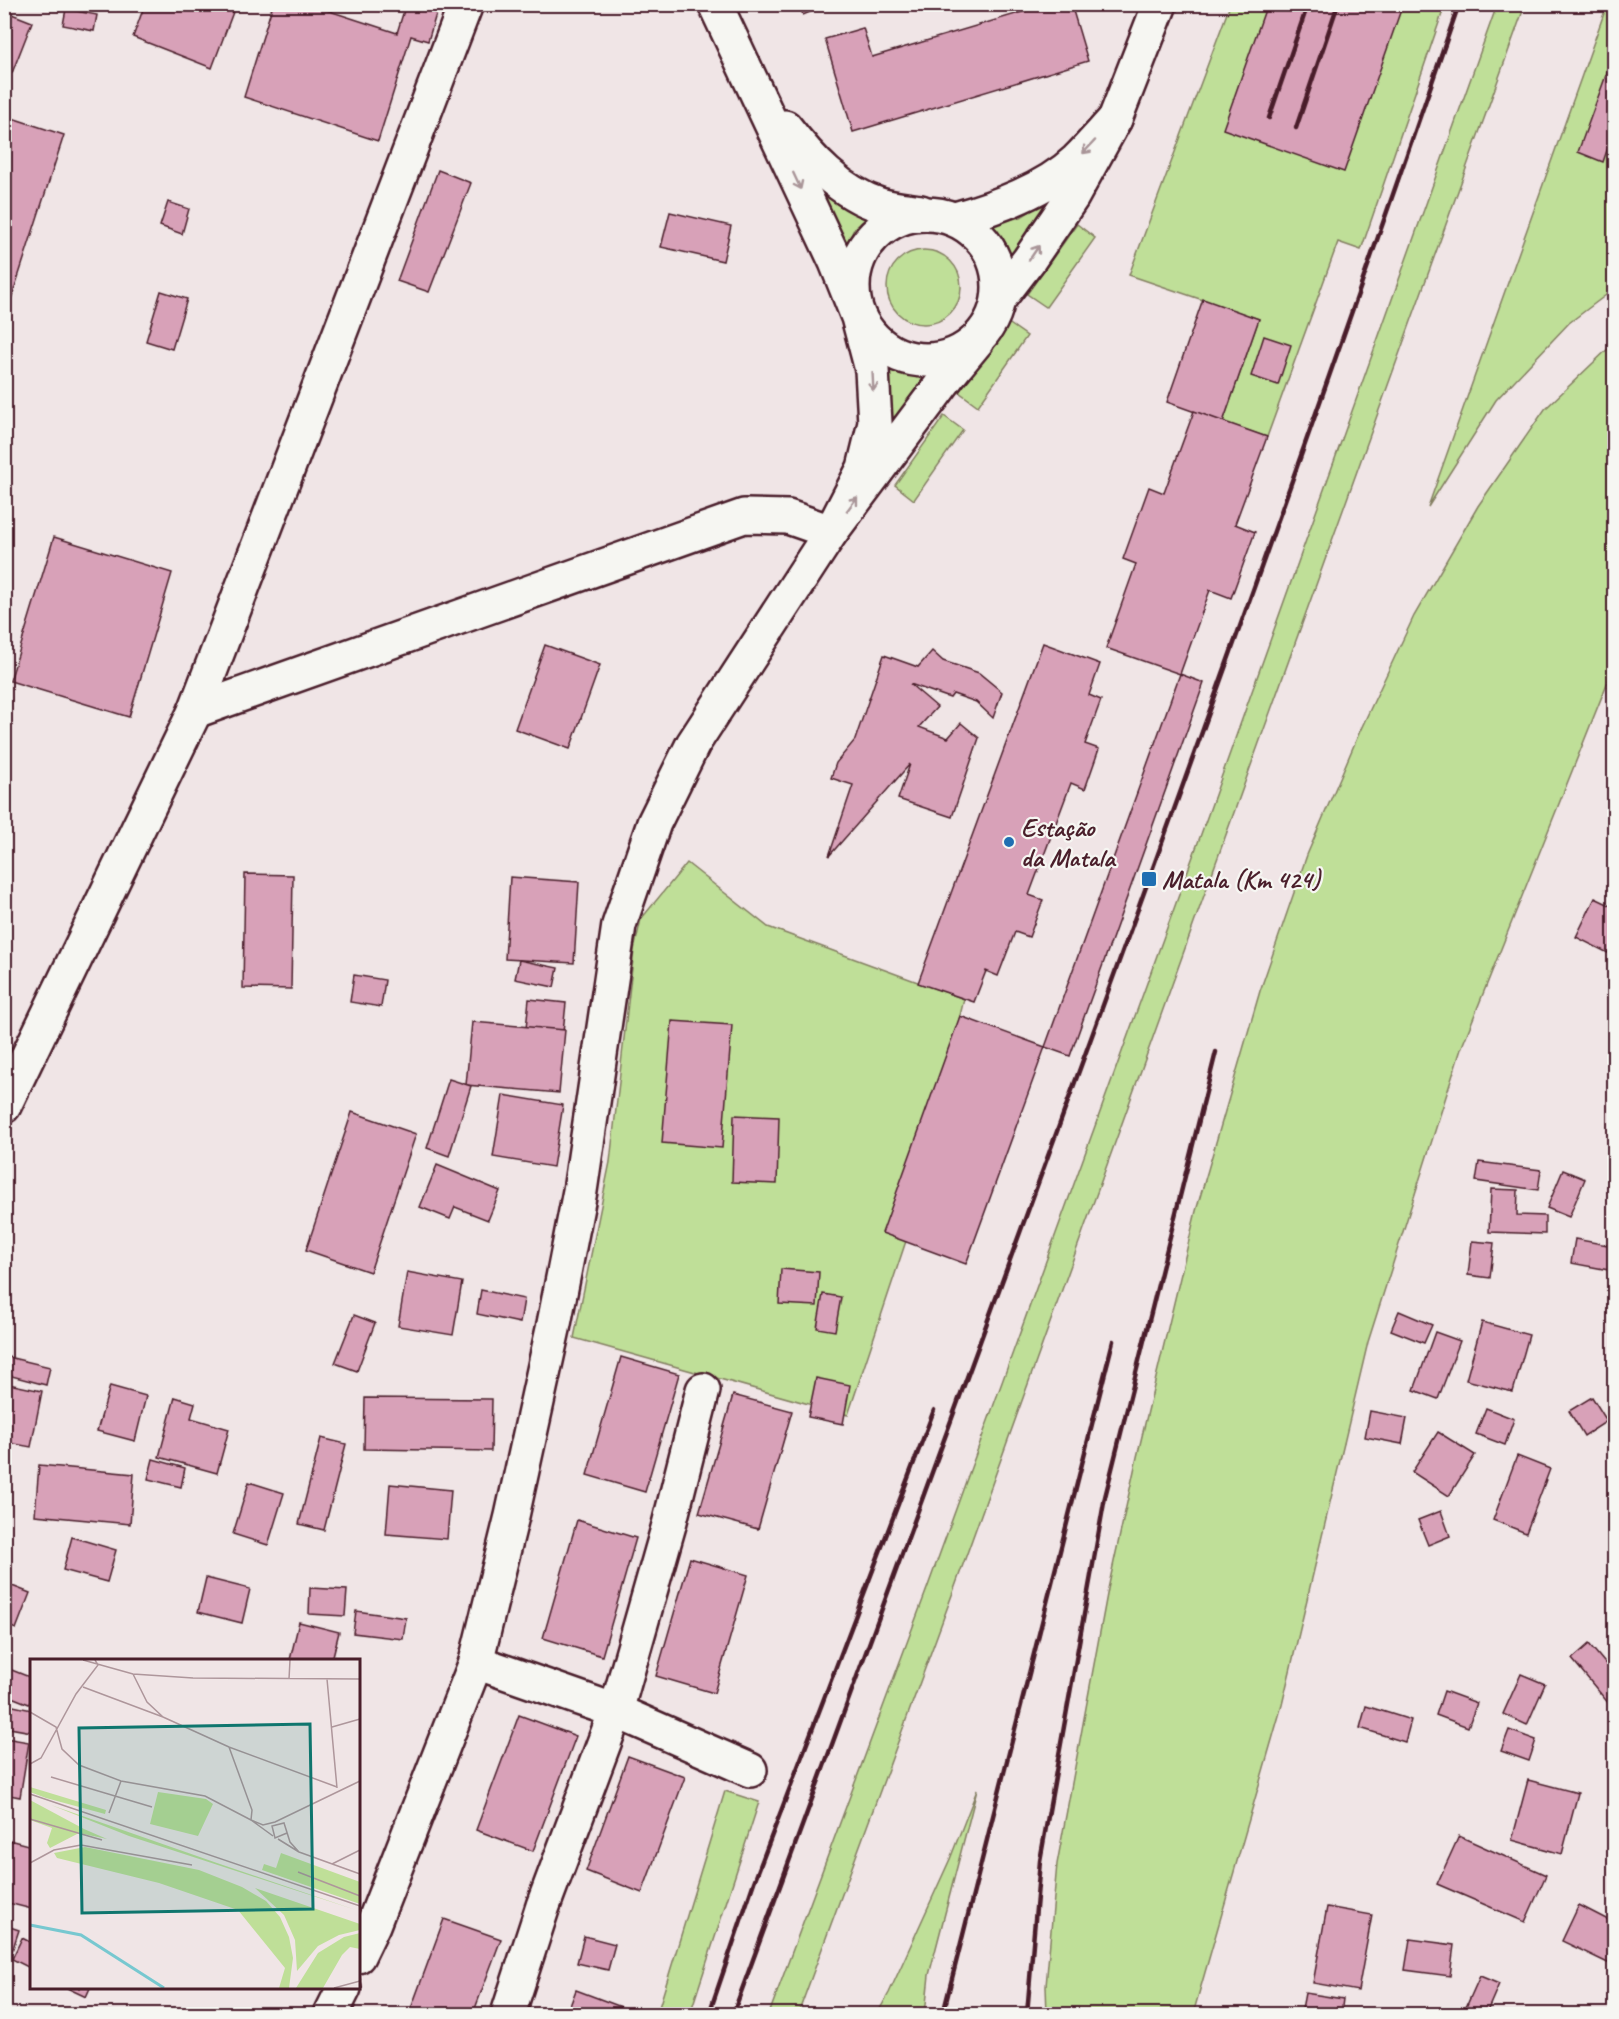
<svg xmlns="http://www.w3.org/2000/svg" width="1619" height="2019" viewBox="0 0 1619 2019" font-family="Caveat,sans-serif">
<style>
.green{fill:#bfdf98;stroke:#847f62;stroke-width:1.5}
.building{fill:#d8a1b8;stroke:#4a1f2b;stroke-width:1.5}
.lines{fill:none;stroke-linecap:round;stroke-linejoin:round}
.minor-casing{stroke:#4a1f2b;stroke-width:38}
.minor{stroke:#f6f6f2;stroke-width:33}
.rail{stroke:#4a1f2b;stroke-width:4.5}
.oneway{stroke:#a99598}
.poi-dot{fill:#1f6fb2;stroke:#f6f6f2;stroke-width:2}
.labels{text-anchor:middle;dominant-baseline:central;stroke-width:4.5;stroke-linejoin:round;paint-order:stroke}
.poi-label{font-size:26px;font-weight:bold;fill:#4a1f2b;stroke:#f6f6f2;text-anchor:start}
.inset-river{fill:none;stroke:#77c8d0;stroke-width:3}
.inset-road{fill:none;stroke:#ae969b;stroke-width:1.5}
.view{fill:#0f766e;fill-opacity:0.15;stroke:#0f766e;stroke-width:3}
.inset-edge{fill:none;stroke:#4a1f2b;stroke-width:3}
</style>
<rect width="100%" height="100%" fill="#f0e5e6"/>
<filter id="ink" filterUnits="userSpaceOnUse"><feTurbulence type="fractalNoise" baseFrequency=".0167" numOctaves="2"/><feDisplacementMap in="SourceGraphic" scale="12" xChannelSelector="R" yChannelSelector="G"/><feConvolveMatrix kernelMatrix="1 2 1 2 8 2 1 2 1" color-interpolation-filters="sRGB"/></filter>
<g filter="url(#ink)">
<g class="green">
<polygon points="1230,5 1445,5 1361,250 1338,242 1267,437 1223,422 1259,319 1129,275"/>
<polygon points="1497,5 1525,5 952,1595 798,2014 769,2014 928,1586 1200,837"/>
<polygon points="1607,5 1614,5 1614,289 1569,323 1496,400 1428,507"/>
<polygon points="810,176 870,215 854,229 845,248"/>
<polygon points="1059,193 1011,258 1004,240 987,225 1021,217"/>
<polygon points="1077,224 1095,238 1046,307 1027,294"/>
<circle cx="924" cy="287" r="37"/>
<polygon points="1007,322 1027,336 978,406 959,392"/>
<polygon points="1614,343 1614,666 1461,1049 1368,1342 1282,1705 1193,2014 1047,2014 1046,1986 1057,1864 1108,1589 1137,1457 1196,1211 1260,991 1307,855 1360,731 1414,616 1478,506 1545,409"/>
<path d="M885,367l22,8 25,-1 -47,70c5,-29 7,-49 0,-77z"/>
<polygon points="944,416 963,430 914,500 895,485"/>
<polygon points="687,863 768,927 964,999 906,1241 848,1415 574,1338 610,1162 634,950 641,919"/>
<polygon points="977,1790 929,1975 925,2014 877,2014 889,1993 950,1859"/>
<polygon points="725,1791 759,1802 690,2014 657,2014"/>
</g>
<g class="building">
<polygon points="145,4 236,4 212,68 133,37"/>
<polygon points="273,4 308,4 397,33 406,4 439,4 428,41 411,36 378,141 244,97"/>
<polygon points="799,4 829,4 803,15"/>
<polygon points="1049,4 1071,4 1088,61 853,132 825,39 863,28 872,57"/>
<polygon points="1267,4 1403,4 1344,172 1223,129"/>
<polygon points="66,9 97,15 94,31 63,25"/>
<polygon points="4,11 32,22 12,73 4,70"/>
<polygon points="1609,67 1614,69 1614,130 1603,162 1578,152"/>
<polygon points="12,118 64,135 4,321 4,143"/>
<polygon points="438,170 471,183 429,292 397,281"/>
<polygon points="168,202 189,209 182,234 160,226"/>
<polygon points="670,212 731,226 723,261 661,247"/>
<polygon points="161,291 187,299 172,349 146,341"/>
<polygon points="1203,299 1259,319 1223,422 1167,402"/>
<polygon points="1264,336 1291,345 1278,385 1251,376"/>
<polygon points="1194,411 1267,437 1235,524 1255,532 1231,598 1210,590 1180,674 1106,648 1136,564 1123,559 1149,487 1164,493"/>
<polygon points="54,537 172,573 129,717 10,681"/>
<polygon points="1043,643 1100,664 1089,695 1101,700 1085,744 1099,749 1085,789 1071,783 1029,895 1043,900 1029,937 1015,932 998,976 986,971 974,1002 918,983"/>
<polygon points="545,645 600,665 570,749 515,729"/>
<polygon points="932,651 943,661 979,673 1002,692 993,718 976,702 953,694 950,698 910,684 937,707 919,727 948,738 961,723 979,738 952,817 898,799 910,764 829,856 853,785 831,778 836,763 855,740 884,655 918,667"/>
<polygon points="1180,674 1204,683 1070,1056 1045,1047"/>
<polygon points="245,874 293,875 291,989 243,988"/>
<polygon points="510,877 579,882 574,963 505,959"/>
<polygon points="1595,898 1614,907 1614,956 1576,937"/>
<polygon points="519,960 558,968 554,987 515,979"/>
<polygon points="354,975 385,980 381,1007 350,1002"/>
<polygon points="529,999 566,1003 563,1032 526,1029"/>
<polygon points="960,1016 1045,1047 966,1264 882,1233"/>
<polygon points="672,1021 732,1025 722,1148 662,1143"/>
<polygon points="472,1022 565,1030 559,1093 466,1085"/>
<polygon points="449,1079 471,1086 449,1156 427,1148"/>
<polygon points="503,1095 563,1105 553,1167 493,1157"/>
<polygon points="352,1112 416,1134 370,1272 306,1250"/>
<polygon points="734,1115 779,1117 777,1184 732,1182"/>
<polygon points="1479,1162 1541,1170 1538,1190 1476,1181"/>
<polygon points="437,1165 500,1191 488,1220 455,1207 450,1219 420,1207"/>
<polygon points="1563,1170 1585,1179 1569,1217 1547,1208"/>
<polygon points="1491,1189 1518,1190 1517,1215 1545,1216 1545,1234 1489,1232"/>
<polygon points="1575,1239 1613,1246 1609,1270 1571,1263"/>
<polygon points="1472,1241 1494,1243 1490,1278 1468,1275"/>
<polygon points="781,1269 819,1272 817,1306 779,1304"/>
<polygon points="407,1272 462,1282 453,1335 398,1326"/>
<polygon points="481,1290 524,1299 520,1323 477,1314"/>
<polygon points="823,1294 841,1297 835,1331 817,1328"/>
<polygon points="1399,1311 1432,1325 1424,1343 1391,1330"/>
<polygon points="354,1315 375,1323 357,1371 335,1363"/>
<polygon points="1482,1322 1529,1335 1513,1392 1466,1380"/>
<polygon points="1435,1332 1460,1341 1438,1399 1414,1390"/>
<polygon points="4,1356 50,1367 46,1385 4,1374"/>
<polygon points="621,1357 679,1374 645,1492 587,1475"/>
<polygon points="816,1378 850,1385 843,1424 808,1417"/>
<polygon points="4,1383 42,1391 31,1447 4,1442"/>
<polygon points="110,1386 146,1396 135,1441 97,1431"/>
<polygon points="733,1395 792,1411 758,1529 699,1513"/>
<polygon points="175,1397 195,1403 191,1418 229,1429 217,1473 159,1457"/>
<polygon points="1592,1397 1607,1421 1584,1436 1569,1411"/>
<polygon points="365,1398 492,1399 491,1451 364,1449"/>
<polygon points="1486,1408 1514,1419 1505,1445 1476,1434"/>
<polygon points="1370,1411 1407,1418 1402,1444 1365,1437"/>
<polygon points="1438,1432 1475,1455 1449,1496 1412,1472"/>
<polygon points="321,1438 346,1444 324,1530 299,1524"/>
<polygon points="1517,1456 1550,1469 1526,1533 1493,1520"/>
<polygon points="153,1459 185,1468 181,1487 148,1479"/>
<polygon points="39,1465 134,1474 130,1524 35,1515"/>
<polygon points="249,1482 284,1493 268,1545 233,1534"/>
<polygon points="390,1484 451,1490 447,1539 386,1534"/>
<polygon points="1441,1511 1450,1536 1428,1545 1418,1520"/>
<polygon points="577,1520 636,1538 602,1656 543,1638"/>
<polygon points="72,1537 116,1550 107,1582 63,1570"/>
<polygon points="690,1558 748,1575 714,1693 656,1676"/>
<polygon points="206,1578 250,1589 242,1623 198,1612"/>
<polygon points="7,1584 30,1593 16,1629 4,1624 4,1591"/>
<polygon points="310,1588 347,1590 345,1616 309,1614"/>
<polygon points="356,1611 406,1618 403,1639 353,1633"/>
<polygon points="299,1622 339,1632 332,1660 290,1660"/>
<polygon points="1589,1644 1614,1674 1614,1710 1572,1659"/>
<polygon points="4,1667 32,1678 32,1699 29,1704 4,1694"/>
<polygon points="1521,1674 1545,1684 1527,1725 1503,1714"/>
<polygon points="1444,1691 1477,1703 1468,1727 1436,1715"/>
<polygon points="4,1704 32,1710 32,1732 4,1727"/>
<polygon points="1366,1706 1411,1720 1405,1742 1360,1728"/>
<polygon points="519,1715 576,1736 533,1851 476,1830"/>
<polygon points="1509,1730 1536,1740 1529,1761 1501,1751"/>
<polygon points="5,1738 29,1742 20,1797 4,1794"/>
<polygon points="628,1756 685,1777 642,1893 586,1871"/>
<polygon points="1528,1780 1578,1793 1562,1854 1512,1840"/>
<polygon points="1459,1836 1546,1875 1525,1922 1437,1884"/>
<polygon points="9,1840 32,1846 32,1909 4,1902 4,1855"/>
<polygon points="1579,1905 1614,1923 1614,1966 1562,1941"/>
<polygon points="1327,1907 1372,1915 1358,1991 1313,1983"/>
<polygon points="444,1919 501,1939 473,2014 409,2014"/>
<polygon points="4,1925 19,1930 11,1954 4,1952"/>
<polygon points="584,1936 615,1944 608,1970 577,1963"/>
<polygon points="22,1938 32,1943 32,1969 12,1959"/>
<polygon points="1410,1939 1454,1945 1450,1976 1405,1970"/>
<polygon points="1480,1976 1499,1984 1486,2014 1463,2014"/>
<polygon points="67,1988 90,1988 86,1997"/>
<polygon points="576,1990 640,2014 567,2014"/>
<polygon points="1305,1993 1343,1999 1341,2014 1301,2014"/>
</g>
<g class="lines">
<g class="minor-casing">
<g id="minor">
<polyline points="715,4 836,262 858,317 872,370 875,423 864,468 831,532 948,376 977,341"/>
<polyline points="1115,119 1160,4"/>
<path d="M785,127c24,31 55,66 95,78 13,4 28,5 41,7"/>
<circle cx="926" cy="287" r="73"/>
<path d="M955,219c42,-12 90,-29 122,-59 13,-13 26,-28 38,-41l-43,78 -43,63 -30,39"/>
<polyline points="4,1106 195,711"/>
<polyline points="476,1662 616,1711 750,1770"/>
<polyline points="358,1956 373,1925 476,1662 512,1516 553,1329 580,1191 619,925 654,823 693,744 831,532 788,517 744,516 195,711 466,4"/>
<polyline points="331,2014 344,1988"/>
<polyline points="508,2014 543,1906 616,1711 669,1525 703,1390"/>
</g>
</g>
<use href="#minor" class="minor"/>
<g class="rail">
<polyline points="1269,118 1308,4"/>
<polyline points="1296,128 1338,4"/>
<polyline points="709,2014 754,1882 934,1410"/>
<path d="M733,2014c245,-668 494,-1336 726,-2010"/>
<polyline points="943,2014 1113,1341"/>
<polyline points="1027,2014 1040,1861 1105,1497 1216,1052"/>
</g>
</g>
<defs><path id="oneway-shaft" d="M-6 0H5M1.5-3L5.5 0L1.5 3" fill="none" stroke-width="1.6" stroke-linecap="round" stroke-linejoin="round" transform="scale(1.5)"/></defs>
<g class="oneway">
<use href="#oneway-shaft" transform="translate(1089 147) rotate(133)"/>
<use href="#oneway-shaft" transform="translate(797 181) rotate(65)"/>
<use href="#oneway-shaft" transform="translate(1034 253) rotate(-56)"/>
<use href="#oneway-shaft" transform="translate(873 382) rotate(87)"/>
<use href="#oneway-shaft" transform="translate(852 504) rotate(-53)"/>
</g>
</g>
<g class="poi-dot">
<circle cx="1009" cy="842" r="6"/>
<rect x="1141" y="871" width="16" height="16" rx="3"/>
</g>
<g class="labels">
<g class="poi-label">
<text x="1021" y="827">Estação<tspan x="1021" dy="30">da Matala</tspan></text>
<text x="1162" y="879">Matala (Km 424)</text>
</g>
</g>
<g transform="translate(30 1659)">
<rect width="330" height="330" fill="#f0e5e6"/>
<path d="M0,128l76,23 -1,4 -59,-16 -16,-6zM128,133l48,7 7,5 -15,32 -48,-12zM0,141l54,29 23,10 -28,-6 -29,15 -3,-5 5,-15 -22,-8zM21,146l166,58 139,47 -227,-74zM55,188l114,23 43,17 24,14 14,16 9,20 4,21 -4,30h-10l6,-20 -47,-58 -79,-27 -102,-25 -3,-5zM251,194l79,29v22l-98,-34 2,-6 12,4zM225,229l105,36v6l-21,5 -21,11 -21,25 -2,-31 -11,-25zM330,274v16l-10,-2 -8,8 -19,33h-27l22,-35 26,-16z" fill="#bfdf98"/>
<path class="inset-river" d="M0,266l51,10 83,53"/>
<path class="inset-road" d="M53,1l50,14 60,4 167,1M259,20l1,-19M297,20l10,109M53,28l80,30 -16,-15 -14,-28M0,53l26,15 6,22 17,16 42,16 84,15 46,24 1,-10 -23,-63 108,40M133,58l66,30M302,68l28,-8M0,105l11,-6 35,-64 22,-29 -3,-5M21,118l101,30M0,135l330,112M79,154l12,-32M0,160l72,21M243,177l-22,-16 12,5 12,-3 85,-41M248,180l21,13 -9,-10 -6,-19 -12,3 3,12 12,-5M269,193l61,22M0,204l24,-13 27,-5 111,20M302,205l28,-14M268,213l62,24M304,329l26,-7"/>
<path class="view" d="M280,65l3,185 -231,4 -3,-185z"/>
<rect width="330" height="330" class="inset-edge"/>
</g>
<rect width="1619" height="2019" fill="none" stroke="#f6f6f2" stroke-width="24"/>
<rect x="12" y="12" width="1595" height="1995" fill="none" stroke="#4a1f2b" stroke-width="2" filter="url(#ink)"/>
</svg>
